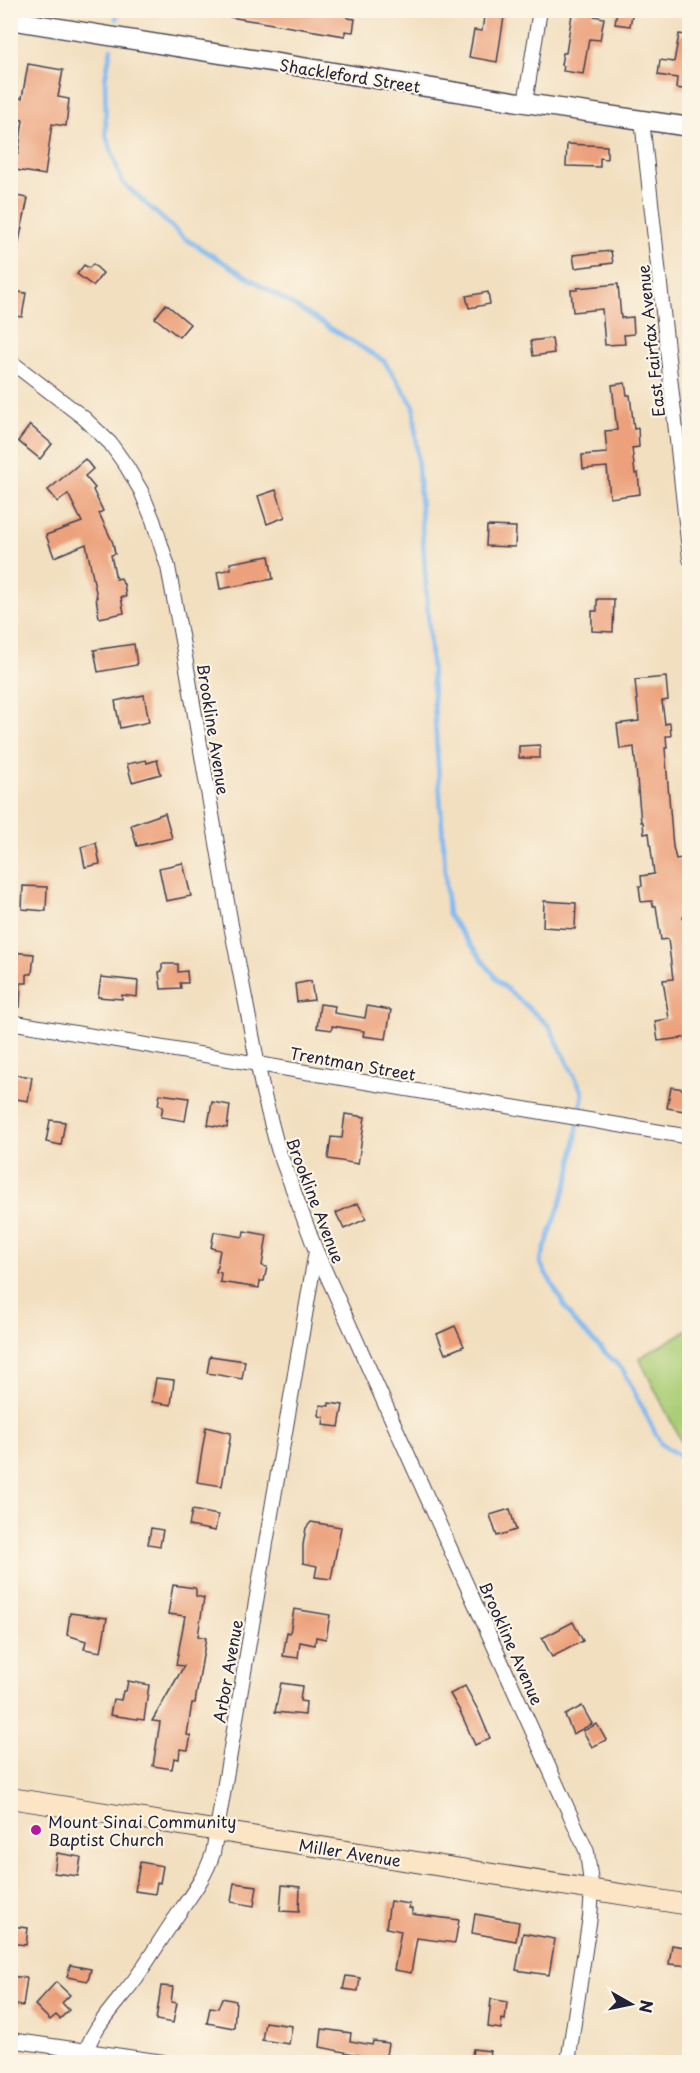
<svg xmlns="http://www.w3.org/2000/svg" width="700" height="2073" viewBox="0 0 700 2073" font-family="'Playpen Sans',sans-serif">
<style>
.green{fill:#aacd76;stroke:#667858;stroke-width:1.5}
.lines{fill:none;stroke-linecap:round;stroke-linejoin:round}
.stream{stroke:#80baf1;stroke-width:4.5}
.building{fill:#eca17c}
.minor-casing{stroke:#413e4f;stroke-width:16}
.tertiary-casing{stroke:#413e4f;stroke-width:21}
.secondary-casing{stroke:#413e4f;stroke-width:22}
.minor{stroke:#fff;stroke-width:14}
.tertiary{stroke:#fff;stroke-width:18}
.secondary{stroke:#fce5c4;stroke-width:20}
.poi-dot{fill:#b5179e;stroke:#fcf5e5;stroke-width:2}
.labels{text-anchor:middle;dominant-baseline:central;stroke-width:4.5;stroke-linejoin:round;paint-order:stroke}
.street-label{font-size:16px;fill:#22223b;stroke:#fcf5e5}
.poi-label{font-size:16px;fill:#22223b;stroke:#fcf5e5;text-anchor:start}
</style>
<rect width="100%" height="100%" fill="#fcf5e5"/>
<filter id="ink" filterUnits="userSpaceOnUse"><feTurbulence type="fractalNoise" baseFrequency=".0167" numOctaves="2"/><feDisplacementMap in="SourceGraphic" scale="12" xChannelSelector="R" yChannelSelector="G"/><feConvolveMatrix kernelMatrix="1 2 1 2 8 2 1 2 1" color-interpolation-filters="sRGB"/></filter>
<filter id="wash" filterUnits="userSpaceOnUse"><feTurbulence type="fractalNoise" baseFrequency=".008" numOctaves="4" result="noise"/><feDisplacementMap in="SourceGraphic" scale="24" xChannelSelector="R" yChannelSelector="G"/><feGaussianBlur stdDeviation="1.35" result="paint"/><feColorMatrix in="noise" values="0 0 0 0 0 0 0 0 0 0 0 0 0 0 0 0 0 1.4 0 .05"/><feComposite in="paint" operator="in"/></filter>
<g filter="url(#wash)">
<rect width="100%" height="100%" fill="#f2dfc0"/>
<polygon class="green" points="689,1329 689,1457 639,1358"/>
<g class="lines">
<g class="stream">
<polyline points="116,19 118,10"/>
<polyline points="111,48 105,79 106,135 122,182 184,238 384,361 414,406 448,915 499,982 549,1026 583,1093 570,1175 540,1263 574,1322 623,1370 661,1444 690,1463"/>
</g>
</g>
<g id="blocks">
<g class="building">
<polygon points="230,10 309,10 348,16 348,18 355,19 353,32 345,31 345,36 230,17"/>
<polygon points="485,10 505,10 497,62 469,57 474,30 482,31"/>
<polygon points="577,10 594,10 593,16 604,18 600,40 589,39 583,74 563,71 564,66 561,65 563,53 566,53 572,14 576,15"/>
<polygon points="617,10 633,10 630,26 615,24"/>
<polygon points="679,34 690,36 690,90 676,88 677,78 658,75 660,60 674,62"/>
<polygon points="28,64 63,70 58,97 69,99 66,126 52,124 45,175 10,169 10,153 18,154 23,120 14,119 16,98 22,98"/>
<polygon points="567,144 607,146 607,159 600,158 600,167 566,166"/>
<polygon points="10,195 28,198 17,251 10,251"/>
<polygon points="611,251 613,263 575,268 573,255"/>
<polygon points="93,264 103,273 93,286 77,274 84,265 89,268"/>
<polygon points="618,284 621,318 633,317 634,334 624,335 625,344 605,345 602,309 573,312 571,290 577,290 577,288"/>
<polygon points="10,291 26,293 22,317 10,315"/>
<polygon points="488,292 490,304 469,308 466,296"/>
<polygon points="166,304 190,324 179,337 155,318"/>
<polygon points="552,338 554,353 533,356 531,341"/>
<polygon points="625,383 627,395 630,395 634,429 638,428 639,447 632,448 635,474 638,473 640,494 610,498 607,467 583,469 582,455 607,453 605,431 617,430 612,385"/>
<polygon points="30,425 52,444 40,459 18,441"/>
<polygon points="85,459 93,469 85,476 95,488 93,490 103,511 99,513 113,543 115,554 111,555 116,579 121,578 123,584 124,584 126,597 121,597 124,613 99,618 96,597 97,597 86,544 54,557 46,535 82,522 68,494 58,502 48,490"/>
<polygon points="276,490 285,517 267,524 258,496"/>
<polygon points="487,526 516,527 515,547 486,546"/>
<polygon points="269,556 273,579 220,589 217,572 231,569 230,563"/>
<polygon points="597,599 614,599 613,632 592,631 592,611 597,611"/>
<polygon points="134,644 137,665 98,672 94,650"/>
<polygon points="666,677 668,700 662,701 665,724 670,723 671,736 666,736 667,748 665,748 673,847 676,859 682,858 689,916 683,917 690,943 690,974 687,974 690,994 690,1037 658,1041 655,1021 669,1019 663,980 673,979 668,939 661,940 656,906 653,906 652,901 641,902 639,886 642,886 641,876 654,874 649,833 644,834 643,822 641,822 634,747 620,749 617,724 639,721 635,680"/>
<polygon points="144,695 149,722 120,728 115,701"/>
<polygon points="540,745 540,758 519,758 519,746"/>
<polygon points="146,760 147,763 157,760 161,774 132,782 127,764"/>
<polygon points="165,813 172,838 137,846 131,825"/>
<polygon points="96,843 100,864 85,867 81,847"/>
<polygon points="183,863 191,896 166,901 159,868"/>
<polygon points="23,886 47,887 46,911 22,909"/>
<polygon points="544,901 576,903 575,929 543,927"/>
<polygon points="10,952 34,954 32,974 27,974 27,983 21,983 20,1007 10,1006"/>
<polygon points="162,964 178,964 178,972 187,971 188,983 180,983 181,988 161,989 159,972 162,971"/>
<polygon points="101,977 138,981 137,997 122,995 122,999 98,997"/>
<polygon points="311,981 314,1000 297,1002 295,984"/>
<polygon points="320,1004 335,1006 334,1013 365,1018 367,1006 391,1010 386,1039 363,1036 364,1031 332,1026 332,1030 317,1028"/>
<polygon points="10,1074 32,1077 28,1101 10,1098"/>
<polygon points="671,1087 690,1090 690,1112 667,1108"/>
<polygon points="160,1094 189,1098 185,1121 161,1117 163,1106 158,1105"/>
<polygon points="212,1102 230,1105 227,1128 208,1125"/>
<polygon points="345,1114 365,1117 358,1164 328,1159 331,1137 342,1138"/>
<polygon points="50,1120 65,1122 61,1145 46,1142"/>
<polygon points="358,1203 366,1219 344,1229 336,1213"/>
<polygon points="244,1231 267,1235 262,1266 267,1267 264,1281 260,1281 259,1288 220,1282 221,1273 216,1272 220,1250 211,1248 214,1232 243,1237"/>
<polygon points="455,1326 464,1346 445,1354 437,1334"/>
<polygon points="210,1356 245,1361 242,1379 207,1373"/>
<polygon points="156,1378 174,1380 171,1405 152,1402"/>
<polygon points="329,1403 343,1405 339,1427 323,1425 324,1417 319,1416 320,1405 329,1406"/>
<polygon points="206,1427 231,1433 222,1486 197,1482"/>
<polygon points="510,1509 516,1530 497,1536 490,1515"/>
<polygon points="192,1510 218,1515 215,1531 189,1526"/>
<polygon points="311,1522 341,1527 331,1579 315,1577 317,1566 303,1563 303,1545 306,1528"/>
<polygon points="151,1528 163,1530 160,1546 148,1544"/>
<polygon points="173,1585 195,1588 196,1590 196,1596 204,1598 198,1636 206,1638 195,1703 192,1703 187,1735 191,1736 188,1750 180,1749 179,1759 174,1758 172,1769 153,1766 160,1722 152,1721 184,1666 176,1665 185,1616 168,1614"/>
<polygon points="294,1609 330,1615 326,1639 316,1637 315,1645 300,1642 298,1658 283,1656 287,1632 290,1633"/>
<polygon points="70,1613 107,1618 101,1652 84,1649 86,1641 67,1635"/>
<polygon points="573,1622 583,1641 552,1657 542,1638"/>
<polygon points="128,1681 149,1685 144,1720 110,1715 113,1699 121,1700 123,1691 126,1691"/>
<polygon points="281,1683 302,1686 300,1701 306,1702 305,1715 275,1712"/>
<polygon points="465,1686 479,1712 490,1738 475,1745 460,1711 450,1694"/>
<polygon points="582,1706 592,1724 573,1734 565,1715"/>
<polygon points="597,1724 606,1740 592,1747 583,1731"/>
<polygon points="57,1853 81,1857 78,1876 54,1873"/>
<polygon points="140,1862 163,1866 160,1883 157,1882 155,1894 135,1891"/>
<polygon points="234,1883 257,1886 254,1906 231,1902"/>
<polygon points="282,1885 300,1887 299,1912 280,1911"/>
<polygon points="390,1901 410,1904 409,1908 412,1909 412,1914 459,1920 455,1943 417,1938 411,1973 394,1970 401,1931 386,1928"/>
<polygon points="475,1914 519,1922 516,1941 472,1933"/>
<polygon points="10,1926 28,1928 26,1945 10,1943"/>
<polygon points="523,1933 555,1939 549,1975 516,1970"/>
<polygon points="672,1945 690,1948 690,1966 669,1964"/>
<polygon points="70,1965 91,1969 88,1981 67,1977"/>
<polygon points="10,1976 27,1978 23,2006 10,2004"/>
<polygon points="346,1976 360,1978 358,1991 343,1989"/>
<polygon points="56,1982 70,1995 62,2003 69,2010 60,2019 56,2015 50,2020 35,2005"/>
<polygon points="161,1986 173,1987 171,2002 177,2003 173,2023 156,2020"/>
<polygon points="222,1998 236,2001 234,2028 207,2023 210,2007 218,2008"/>
<polygon points="491,1999 507,2002 505,2020 502,2019 501,2029 488,2027"/>
<polygon points="265,2022 292,2026 289,2044 262,2040"/>
<polygon points="322,2029 351,2033 350,2041 372,2045 373,2041 388,2043 385,2062 366,2062 358,2060 359,2055 320,2047"/>
<polygon points="473,2049 490,2051 488,2062 471,2062"/>
</g>
</g>
</g>
<g filter="url(#ink)">
<use href="#blocks" fill-opacity="0" stroke="#413e4f" stroke-width="1.5"/>
<g class="lines">
<g class="minor-casing">
<g id="minor">
<polyline points="525,103 540,10"/>
<polyline points="642,120 690,559"/>
<polyline points="10,361 84,418 110,443 127,467 141,491 153,520 168,567 184,651 231,925 263,1092 278,1149 316,1251 587,1852 592,1891 590,1917 568,2062"/>
<polyline points="10,1022 690,1137"/>
<polyline points="10,2040 163,2062"/>
<path d="M83,2062c7,-34 33,-57 53,-84 13,-19 25,-39 38,-58 15,-22 31,-42 39,-67l103,-602"/>
</g>
</g>
<g class="tertiary-casing">
<polyline id="tertiary" points="10,20 525,103 690,127"/>
</g>
<g class="secondary-casing">
<polyline id="secondary" points="10,1798 690,1905"/>
</g>
<use href="#minor" class="minor"/>
<use href="#tertiary" class="tertiary"/>
<use href="#secondary" class="secondary"/>
</g>
</g>
<circle class="poi-dot" cx="36" cy="1830" r="6"/>
<g class="labels">
<g class="street-label">
<text transform="translate(350 75) rotate(9)">Shackleford Street</text>
<text transform="translate(650 341) rotate(-96)">East Fairfax Avenue</text>
<text transform="translate(214 729) rotate(81)">Brookline Avenue</text>
<text transform="translate(353 1063) rotate(10)">Trentman Street</text>
<text transform="translate(316 1200) rotate(69)">Brookline Avenue</text>
<text transform="translate(512 1643) rotate(66)">Brookline Avenue</text>
<text transform="translate(227 1671) rotate(-80)">Arbor Avenue</text>
<text transform="translate(350 1852) rotate(9)">Miller Avenue</text>
</g>
<g class="poi-label">
<text x="48" y="1821">Mount Sinai Community<tspan x="48" dy="18">Baptist Church</tspan></text>
</g>
</g>
<rect width="700" height="2073" fill="none" stroke="#fcf5e5" stroke-width="36"/>
<g transform="translate(631 2004) rotate(99)" stroke="#fcf5e5" stroke-width="4.5" paint-order="stroke">
<path d="M0-4.5L10 22L0 15L-10 22Z" fill="#22223b"/>
<text y="-9" font-size="16" font-weight="bold" text-anchor="middle" fill="#22223b">N</text>
</g>
</svg>
